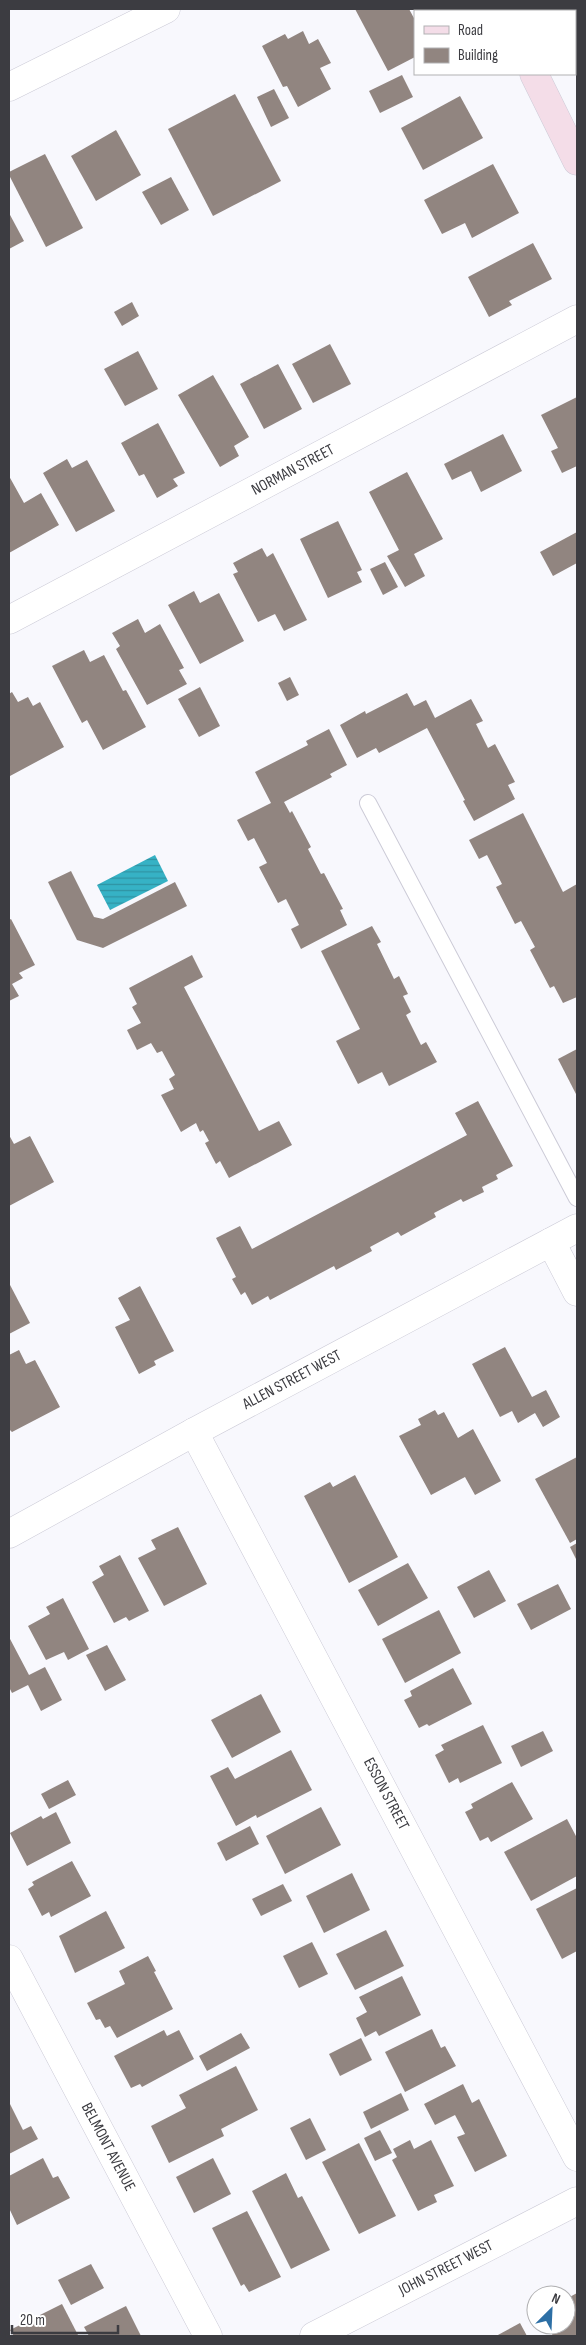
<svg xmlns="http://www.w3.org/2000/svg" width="586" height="2345" viewBox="0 0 586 2345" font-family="'Sofia Sans Condensed',sans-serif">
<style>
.water{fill:url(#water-rules)}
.building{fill:#918580}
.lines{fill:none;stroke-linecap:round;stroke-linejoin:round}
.lane-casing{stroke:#cccbd7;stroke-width:18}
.street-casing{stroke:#cccbd7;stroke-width:29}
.secondary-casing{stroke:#cccbd7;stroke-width:29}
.lane{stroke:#fff;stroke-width:16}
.street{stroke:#fff;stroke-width:28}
.secondary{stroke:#f4dde8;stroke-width:28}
.labels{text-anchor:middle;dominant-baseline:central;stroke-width:4;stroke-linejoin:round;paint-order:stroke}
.street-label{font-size:16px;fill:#3c3c41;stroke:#fff}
</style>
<defs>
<pattern id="water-rules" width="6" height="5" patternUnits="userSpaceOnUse" patternTransform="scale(1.25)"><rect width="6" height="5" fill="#36b2c5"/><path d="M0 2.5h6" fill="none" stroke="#2f92a2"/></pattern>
</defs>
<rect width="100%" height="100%" fill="#f8f8fd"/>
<polygon class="water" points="155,855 168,881 110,910 97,885"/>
<g class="building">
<polygon points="355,9 409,9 415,20 415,57 388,71"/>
<polygon points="303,31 309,44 318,39 331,63 320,68 331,89 298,107 287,86 283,87 262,46 285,34 288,39"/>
<polygon points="402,75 413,97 380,113 369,91"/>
<polygon points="274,89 289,118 271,127 257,97"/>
<polygon points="235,94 281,181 213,216 168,129"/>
<polygon points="460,96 483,138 423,170 401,128"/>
<polygon points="116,130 141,175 96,201 71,156"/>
<polygon points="45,154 83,228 46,247 9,175 9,172"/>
<polygon points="493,164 519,213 472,238 465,223 442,234 424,200"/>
<polygon points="171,177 189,210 161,225 142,192"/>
<polygon points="9,213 24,241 9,249"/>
<polygon points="533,243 552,279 509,301 512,305 489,317 468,277"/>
<polygon points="132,302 139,316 122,326 114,312"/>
<polygon points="330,344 351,384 313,403 292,364"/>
<polygon points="138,351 158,389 125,406 104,369"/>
<polygon points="278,364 302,409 264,429 240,384"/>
<polygon points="213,375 249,437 234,446 239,456 220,467 178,395"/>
<polygon points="577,397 577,466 562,473 551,451 558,448 541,415"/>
<polygon points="158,423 185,473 173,479 178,486 157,498 144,474 139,476 121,443"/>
<polygon points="503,434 522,471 481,492 471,471 452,480 444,464"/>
<polygon points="67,459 72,468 87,460 115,511 76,532 43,473"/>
<polygon points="407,472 443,539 414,554 425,576 405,587 387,556 399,550 369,492"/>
<polygon points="9,476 24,503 41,493 59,525 9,553"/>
<polygon points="338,521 362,570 357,572 362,582 328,598 300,539"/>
<polygon points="577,532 577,563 553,576 540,552"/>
<polygon points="262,548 267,557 273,553 307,620 284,631 275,614 258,622 233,574 238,572 233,563"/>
<polygon points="385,562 398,587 383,595 370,569"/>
<polygon points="194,591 200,603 219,593 244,641 200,664 168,605"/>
<polygon points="138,619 145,633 160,624 184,668 179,670 187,684 147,705 116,649 120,646 112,633"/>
<polygon points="84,650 90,662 104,655 123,691 126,690 146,727 103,750 87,720 82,723 52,666"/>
<polygon points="290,677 299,695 287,701 278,683"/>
<polygon points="200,687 220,726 199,737 178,699"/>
<polygon points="12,692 18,702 28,697 33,706 40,702 64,747 10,776 9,694"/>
<polygon points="407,693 414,706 426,700 435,718 471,699 483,721 476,724 488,748 495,744 515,782 508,785 515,799 474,821 463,801 465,800 427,728 379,753 376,748 357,758 340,725 365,711 366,714"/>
<polygon points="329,729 347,765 330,774 332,777 284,802 290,813 292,811 311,847 308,849 321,874 324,873 343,909 340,910 347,925 301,949 291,929 299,925 286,899 278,903 259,867 267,863 254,838 248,841 237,820 271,803 255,772 308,745 306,741"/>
<polygon points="523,813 563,892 577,884 577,997 563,1003 554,986 550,988 530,950 535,947 521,921 515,924 496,887 502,884 487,855 479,859 469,840"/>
<polygon points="71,871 94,917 103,919 175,882 187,906 103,948 77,940 48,882"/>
<polygon points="11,919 35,965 19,973 23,978 12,984 19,996 9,1001 9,920"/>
<polygon points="372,926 381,942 377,944 394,979 399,976 408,994 403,996 411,1012 406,1015 421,1045 426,1042 437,1062 389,1086 382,1072 358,1084 336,1041 360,1029 321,951"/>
<polygon points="192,955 203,977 184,987 259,1131 279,1121 292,1145 229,1178 220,1161 216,1164 205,1143 209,1141 203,1130 200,1132 196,1123 181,1132 161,1095 174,1089 169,1079 175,1075 162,1051 157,1053 151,1043 137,1050 127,1030 141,1023 132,1007 137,1004 129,988"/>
<polygon points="577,1049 577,1096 558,1059"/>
<polygon points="478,1101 513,1166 496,1175 498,1179 482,1187 484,1192 463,1202 461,1199 434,1213 436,1217 401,1236 398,1232 370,1247 372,1251 336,1270 334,1266 270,1300 268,1296 252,1305 245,1292 241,1295 232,1279 236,1277 216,1238 240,1226 252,1249 467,1135 455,1113"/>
<polygon points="9,1135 14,1144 30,1136 54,1182 9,1206"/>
<polygon points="9,1283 30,1323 9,1334"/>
<polygon points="140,1286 174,1351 154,1361 156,1365 139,1374 115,1327 130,1320 118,1298"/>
<polygon points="505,1347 532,1397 546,1390 560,1417 543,1427 535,1413 518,1423 512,1411 500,1417 472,1364"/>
<polygon points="19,1350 26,1364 35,1360 60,1407 12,1432 9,1429 9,1355"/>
<polygon points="435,1410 438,1415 444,1412 458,1438 473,1429 501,1481 475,1495 465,1477 431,1495 399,1436 421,1425 418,1419"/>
<polygon points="577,1457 577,1539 570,1543 535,1479"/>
<polygon points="355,1475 398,1557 349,1583 304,1496 330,1482 333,1487"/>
<polygon points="178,1527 207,1584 164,1606 138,1558 156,1549 151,1540"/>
<polygon points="577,1543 577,1561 570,1547"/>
<polygon points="120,1555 149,1611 129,1621 126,1617 114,1623 92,1582 104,1575 99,1566"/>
<polygon points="408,1563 428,1598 378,1626 358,1590"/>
<polygon points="489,1570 506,1601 474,1618 457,1587"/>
<polygon points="558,1584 571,1609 531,1630 517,1604"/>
<polygon points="63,1598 89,1649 68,1660 64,1652 46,1660 28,1626 50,1614 46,1607"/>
<polygon points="439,1610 461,1653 405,1683 382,1639"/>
<polygon points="9,1637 29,1675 45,1667 62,1700 41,1711 28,1685 12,1693 9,1687"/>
<polygon points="107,1645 126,1680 105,1691 86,1655"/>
<polygon points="453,1668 472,1704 429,1726 427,1724 419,1728 404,1700 412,1696 410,1691"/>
<polygon points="261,1694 281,1732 232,1758 211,1720"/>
<polygon points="483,1725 502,1763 460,1783 458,1778 449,1783 435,1755 444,1750 441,1745"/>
<polygon points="543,1731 553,1751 521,1767 511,1746"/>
<polygon points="291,1750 312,1790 257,1818 256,1815 236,1826 210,1776 228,1767 235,1779"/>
<polygon points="68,1780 76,1795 49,1809 41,1794"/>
<polygon points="512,1782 533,1819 491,1842 488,1837 480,1841 465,1812 473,1808 471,1804"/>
<polygon points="321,1807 341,1845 285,1874 266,1836"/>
<polygon points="56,1812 71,1843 27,1866 10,1833 41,1816 43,1819"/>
<polygon points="567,1819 577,1838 577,1876 531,1901 504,1852"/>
<polygon points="250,1826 259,1844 226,1861 217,1843"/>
<polygon points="72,1861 91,1896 51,1917 49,1912 42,1916 28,1889 34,1885 32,1882"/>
<polygon points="352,1873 370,1910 324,1933 306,1896"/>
<polygon points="283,1884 292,1901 261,1916 252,1899"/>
<polygon points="577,1888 577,1951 562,1959 536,1909"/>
<polygon points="106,1911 125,1948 75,1973 59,1936"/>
<polygon points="386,1930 404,1966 355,1990 336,1954"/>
<polygon points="312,1942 328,1974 299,1988 283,1956"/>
<polygon points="148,1956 156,1971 154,1972 173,2009 117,2038 110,2026 105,2028 100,2019 96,2020 87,2003 125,1984 119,1971"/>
<polygon points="402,1976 421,2015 379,2036 376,2031 365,2037 356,2018 367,2012 359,1997"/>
<polygon points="432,2029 441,2048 445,2046 456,2066 405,2092 385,2052"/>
<polygon points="164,2030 167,2036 179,2030 194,2059 142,2087 140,2084 131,2088 114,2056"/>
<polygon points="241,2033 250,2048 207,2071 199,2056"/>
<polygon points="361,2038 372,2060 340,2076 329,2054"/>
<polygon points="236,2066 258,2110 221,2129 224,2136 169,2163 151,2126 186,2108 179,2095"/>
<polygon points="463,2084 472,2103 479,2099 507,2156 475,2172 457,2137 465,2134 455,2115 435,2125 424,2104"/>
<polygon points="401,2093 409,2110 371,2129 363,2112"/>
<polygon points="9,2102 23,2130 31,2126 38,2139 9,2154"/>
<polygon points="310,2118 326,2150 306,2160 290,2128"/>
<polygon points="380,2130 392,2153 375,2161 364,2138"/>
<polygon points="410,2140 414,2149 431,2140 454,2186 434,2195 437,2202 418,2211 392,2160 397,2157 393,2149"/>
<polygon points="359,2143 396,2216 359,2234 322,2162"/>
<polygon points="43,2158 53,2178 58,2176 70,2198 17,2225 9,2208 9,2176"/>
<polygon points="213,2158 231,2194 194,2213 176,2177"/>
<polygon points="286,2173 298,2198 302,2196 330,2250 291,2269 252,2191"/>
<polygon points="247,2211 281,2277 249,2292 244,2284 241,2286 212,2228"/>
<polygon points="91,2264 104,2288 71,2305 58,2280"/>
<polygon points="577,2293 577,2336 553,2336 547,2325 566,2325 566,2299"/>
<polygon points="62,2304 78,2335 14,2336 10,2330"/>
<polygon points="126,2306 141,2336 89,2336 84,2327"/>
<polygon points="520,2323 527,2336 496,2336"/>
</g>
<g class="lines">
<g class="lane-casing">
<polyline id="lane" points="368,803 577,1198"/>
</g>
<g class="street-casing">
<g id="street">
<polyline points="575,56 577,56"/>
<polyline points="9,87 166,9"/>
<polyline points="9,620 577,319"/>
<polyline points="551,1242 577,1292"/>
<polyline points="194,1432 577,2157"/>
<polyline points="9,1534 194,1432 577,1228"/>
<polyline points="9,1959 208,2336"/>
<polyline points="314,2336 577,2201"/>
</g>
</g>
<g class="secondary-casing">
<g id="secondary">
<polyline points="503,9 504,11"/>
<polyline points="534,74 577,161"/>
</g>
</g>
<use href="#lane" class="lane"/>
<use href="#street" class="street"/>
<use href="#secondary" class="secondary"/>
</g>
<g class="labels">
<g class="street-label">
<text transform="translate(293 470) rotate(-28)">NORMAN STREET</text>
<text transform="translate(292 1380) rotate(-28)">ALLEN STREET WEST</text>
<text transform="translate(386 1794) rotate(62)">ESSON STREET</text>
<text transform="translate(108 2147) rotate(62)">BELMONT AVENUE</text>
<text transform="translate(446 2268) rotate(-27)">JOHN STREET WEST</text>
</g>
</g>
<rect width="586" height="2345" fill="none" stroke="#3c3c41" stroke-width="20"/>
<rect x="414" y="10" width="162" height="65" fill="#ffffff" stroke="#b1b1b3"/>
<rect x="424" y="26" width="25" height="8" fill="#f4dde8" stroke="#b1b1b3"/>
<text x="458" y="35" font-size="15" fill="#3c3c41">Road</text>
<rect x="424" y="48" width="25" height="15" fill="#918580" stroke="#b1b1b3"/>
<text x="458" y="60" font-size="15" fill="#3c3c41">Building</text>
<g transform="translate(551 2310) rotate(24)"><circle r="24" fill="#ffffff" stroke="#b1b1b3"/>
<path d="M0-4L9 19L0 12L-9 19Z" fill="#2d6fa5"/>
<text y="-8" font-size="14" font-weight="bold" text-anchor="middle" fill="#3c3c41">N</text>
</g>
<path d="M12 2325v8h106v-8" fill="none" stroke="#3c3c41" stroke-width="2.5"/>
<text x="20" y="2325" font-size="15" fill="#3c3c41" stroke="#ffffff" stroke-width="4" paint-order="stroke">20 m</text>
</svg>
